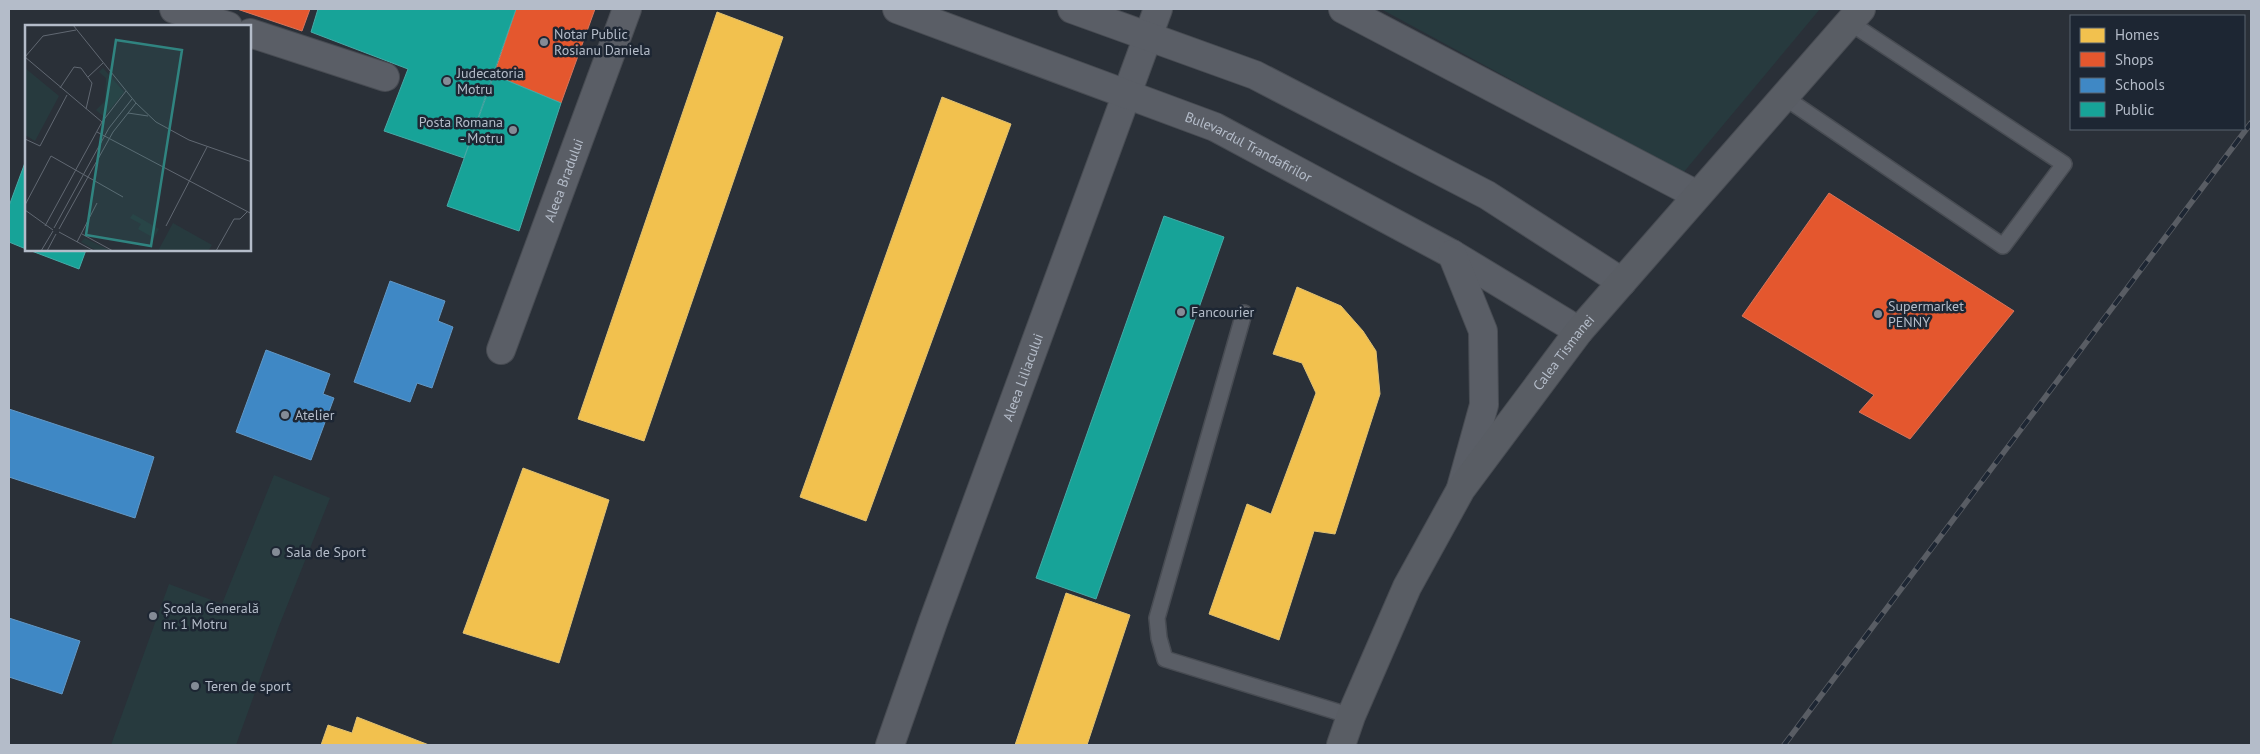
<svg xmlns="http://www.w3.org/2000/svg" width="2260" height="754" viewBox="0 0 2260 754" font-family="'PT Sans',sans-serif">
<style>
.green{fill:#273a3e}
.homes{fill:#f2c14e;stroke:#dfc073}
.shops{fill:#e4572e;stroke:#d6755c}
.schools{fill:#3f88c5;stroke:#6298c6}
.public{fill:#17a398;stroke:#46aaa7}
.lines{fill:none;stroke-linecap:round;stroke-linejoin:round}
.service-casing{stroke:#484c53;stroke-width:18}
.minor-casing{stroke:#484c53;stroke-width:30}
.tertiary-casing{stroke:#484c53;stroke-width:30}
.secondary-casing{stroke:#484c53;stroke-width:30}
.service{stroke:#5a5e66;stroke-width:15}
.minor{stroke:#5a5e66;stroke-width:28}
.tertiary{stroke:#5a5e66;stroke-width:28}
.secondary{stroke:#595d64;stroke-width:28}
.rail-casing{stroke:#595d64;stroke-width:5.5}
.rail{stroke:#1d2633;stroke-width:4;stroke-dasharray:11;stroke-linecap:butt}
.poi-dot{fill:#848b96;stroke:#1d2633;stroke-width:2}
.labels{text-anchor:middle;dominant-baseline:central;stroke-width:5;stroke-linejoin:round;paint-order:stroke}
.poi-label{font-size:14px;fill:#b4bcc9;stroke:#1d2633;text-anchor:start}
.street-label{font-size:14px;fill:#b4bcc9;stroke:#1d2633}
.inset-road{fill:none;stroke:#616872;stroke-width:1}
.view{fill:#308480;fill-opacity:0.15;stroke:#308480;stroke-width:2.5}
.inset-edge{fill:none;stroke:#b4bcc9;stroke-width:2.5}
</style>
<rect width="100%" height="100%" fill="#2a3038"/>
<g class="green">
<polygon points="1381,9 1820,9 1683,173"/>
<polygon points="274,475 330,498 279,626 236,745 111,745 169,584 222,604"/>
</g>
<g class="homes">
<polygon points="717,12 783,37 644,441 578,419"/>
<polygon points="942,97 1011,124 866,521 800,497"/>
<polygon points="1297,287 1341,306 1363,331 1376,351 1380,394 1335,534 1314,531 1279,640 1209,614 1247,504 1271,514 1316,393 1302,363 1273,354"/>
<polygon points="523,468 609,500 559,663 463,633"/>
<polygon points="1066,593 1130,615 1087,745 1015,745"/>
<polygon points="357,717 429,745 321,745 328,725 352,733"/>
</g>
<g class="shops">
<polygon points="237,9 310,9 302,31"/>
<polygon points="516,9 595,9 561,103 494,75"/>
<polygon points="1829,193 2014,311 1910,439 1859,412 1874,395 1742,316"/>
</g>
<g class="schools">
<polygon points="390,281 445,301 438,321 453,327 432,388 417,383 410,402 354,382"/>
<polygon points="266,350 330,374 323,394 334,398 311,460 236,432"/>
<polygon points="9,409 154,457 135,518 9,477"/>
<polygon points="9,618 80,641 62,694 9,677"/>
</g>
<g class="public">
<polygon points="318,9 516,9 464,158 384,131 408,69 311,32"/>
<polygon points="494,75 561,103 519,231 447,206"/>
<polygon points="26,160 26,249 9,242 9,206"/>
<polygon points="1164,216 1224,237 1096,599 1036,578"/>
<polygon points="29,250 86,250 79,269"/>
</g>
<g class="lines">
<g class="service-casing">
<g id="service">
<polyline points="1784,97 2003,246 2064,164 1849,22"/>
<polyline points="1244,313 1157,618 1159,638 1165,659 1351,716"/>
</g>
</g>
<g class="minor-casing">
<g id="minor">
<polyline points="174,9 228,26"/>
<polyline points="1343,9 1697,195"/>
<polyline points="250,33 385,77"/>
<path id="s1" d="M501,350l126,-341"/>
<path id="s2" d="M890,745l43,-123 225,-613"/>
</g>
</g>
<g class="tertiary-casing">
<g id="tertiary">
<path id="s3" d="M897,9l318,118 237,127 127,77"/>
<polyline points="1072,9 1255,75 1487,195 1622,282"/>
<polyline points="1452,254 1483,331 1484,405 1461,488"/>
</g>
</g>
<g class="secondary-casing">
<g id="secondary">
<path id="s4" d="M1341,745l10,-29 56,-129 54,-98 118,-158 282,-322"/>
</g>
</g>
<use href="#service" class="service"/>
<use href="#minor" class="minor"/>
<use href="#tertiary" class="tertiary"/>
<use href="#secondary" class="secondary"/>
<g class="rail-casing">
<polyline id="rail" points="1784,745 2251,123"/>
</g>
<use href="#rail" class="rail"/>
</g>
<g class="poi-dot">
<circle cx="544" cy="42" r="5"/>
<circle cx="447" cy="81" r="5"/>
<circle cx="513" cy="130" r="5"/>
<circle cx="1181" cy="312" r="5"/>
<circle cx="1878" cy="314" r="5"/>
<circle cx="285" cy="415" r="5"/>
<circle cx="276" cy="552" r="5"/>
<circle cx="153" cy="616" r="5"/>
<circle cx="195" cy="686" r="5"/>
</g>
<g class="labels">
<g class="poi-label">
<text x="554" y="34">Notar Public<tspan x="554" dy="16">Rosianu Daniela</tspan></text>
<text x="457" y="73">Judecatoria<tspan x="457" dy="16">Motru</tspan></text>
<text x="503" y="122" text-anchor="end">Posta Romana<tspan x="503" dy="16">- Motru</tspan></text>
<text x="1888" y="306">Supermarket<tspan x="1888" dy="16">PENNY</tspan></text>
<text x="1191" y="312">Fancourier</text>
<text x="295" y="415">Atelier</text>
<text x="286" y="552">Sala de Sport</text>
<text x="163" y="608">Școala Generală<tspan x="163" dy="16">nr. 1 Motru</tspan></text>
<text x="205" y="686">Teren de sport</text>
</g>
<g class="street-label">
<text stroke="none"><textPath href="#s3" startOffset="378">Bulevardul Trandafirilor</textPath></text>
<text stroke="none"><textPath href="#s1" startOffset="181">Aleea Bradului</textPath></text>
<text stroke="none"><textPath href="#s4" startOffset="454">Calea Tismanei</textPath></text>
<text stroke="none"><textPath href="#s2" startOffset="391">Aleea Liliacului</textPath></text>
</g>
</g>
<g transform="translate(25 25)">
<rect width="226" height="226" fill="#2a3038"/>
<path d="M0,43l34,28 -24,45 -10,-6zM78,43l21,24 -20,25 -8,-7 9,-9 1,-23 -7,-6zM108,189l26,15 -5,9 -16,-9 3,-5 -11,-6zM148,198l39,22 -4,6h-50zM60,213l26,13h-14l-16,-9z" fill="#273a3e"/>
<path class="inset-road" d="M48,0l63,78 20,19 33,18 63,22M0,32l77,65M0,32l18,-21 33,-6M63,52l15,-14M35,63l14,-21 7,1 11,15 -6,26M103,88l20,3M72,107l155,82M0,114l15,7 27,-51M0,180l26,-49 72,41M0,185l28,20M20,201l57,-104 24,-31M141,201l41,-79M29,203l55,-100 23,-29M34,204l54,-97 23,-29M34,207l35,19M57,209l31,17M52,217l20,-39M16,226l12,-20M22,226l9,-17M191,226l18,-32h6l7,-7"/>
<path class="view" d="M91,15l66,10 -31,196 -65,-11z"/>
<rect width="226" height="226" class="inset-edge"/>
</g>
<rect width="2260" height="754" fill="none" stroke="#b4bcc9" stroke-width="20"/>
<rect x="2070" y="15" width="175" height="115" fill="#1d2633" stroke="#59626f"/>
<rect x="2080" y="28" width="25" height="15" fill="#f2c14e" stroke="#59626f"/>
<text x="2115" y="40" font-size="15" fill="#b4bcc9">Homes</text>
<rect x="2080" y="52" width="25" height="15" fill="#e4572e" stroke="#59626f"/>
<text x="2115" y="65" font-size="15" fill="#b4bcc9">Shops</text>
<rect x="2080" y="78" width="25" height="15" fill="#3f88c5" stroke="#59626f"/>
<text x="2115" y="90" font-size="15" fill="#b4bcc9">Schools</text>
<rect x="2080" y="102" width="25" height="15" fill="#17a398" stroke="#59626f"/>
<text x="2115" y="115" font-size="15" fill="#b4bcc9">Public</text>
</svg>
